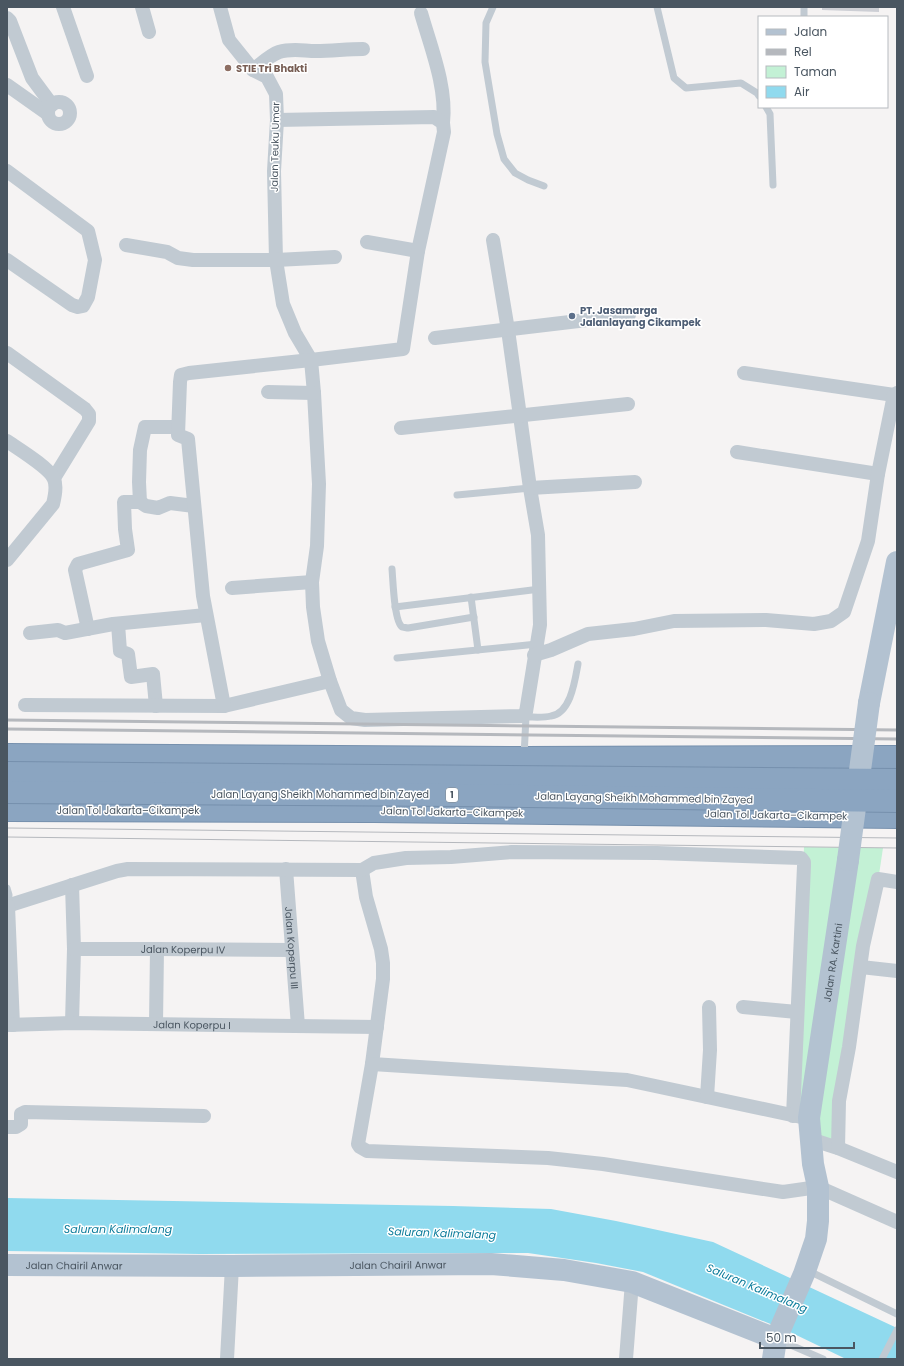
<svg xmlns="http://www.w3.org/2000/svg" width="904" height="1366" viewBox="0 0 904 1366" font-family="Poppins,sans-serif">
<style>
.green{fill:#c3f1d5}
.water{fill:#90daee}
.building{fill:#cdcfd5}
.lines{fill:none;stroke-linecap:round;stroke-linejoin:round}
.motorway-casing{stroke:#7690ad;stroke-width:24}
.service{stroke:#c1cad2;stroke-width:7}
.minor{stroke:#c1cad2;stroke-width:14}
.primary{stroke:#b3c2d1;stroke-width:22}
.motorway{stroke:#8ba5c1;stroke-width:22}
.tram{stroke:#b5b8bd;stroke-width:1}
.rail{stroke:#b5b8bd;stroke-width:3}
.motorway-bridge-casing{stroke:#7690ad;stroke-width:24;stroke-linecap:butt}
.primary-bridge{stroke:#b3c2d1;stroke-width:22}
.motorway-bridge{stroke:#8ba5c1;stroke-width:22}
.education-dot{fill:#8d6e63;stroke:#fff;stroke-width:1.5}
.service-dot{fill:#5c6f8a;stroke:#fff;stroke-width:1.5}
.labels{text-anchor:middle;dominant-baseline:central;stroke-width:3;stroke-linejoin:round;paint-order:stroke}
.shield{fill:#fff;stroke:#808990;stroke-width:1}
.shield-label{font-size:9px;font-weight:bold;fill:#4a5661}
.education-label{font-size:10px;font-weight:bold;fill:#785e54;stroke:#fff;text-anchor:start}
.street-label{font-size:10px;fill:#4a5661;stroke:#fff}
.service-label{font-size:10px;font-weight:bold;fill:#4e5e75;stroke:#fff;text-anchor:start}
.water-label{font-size:11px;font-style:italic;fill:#0c7c9b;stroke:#fff}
</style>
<rect width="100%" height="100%" fill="#f5f3f3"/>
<polygon class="green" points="804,847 883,848 838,1148 793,1116"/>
<polygon class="water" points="7,1198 453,1206 551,1209 616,1221 713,1242 897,1328 897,1359 846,1359 790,1332 643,1272 596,1263 528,1253 200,1254 7,1251"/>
<polygon class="building" points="822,7 879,7 879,12 822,10"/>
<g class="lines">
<g class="motorway-casing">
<g id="motorway">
<polyline points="7,755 523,758 897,757"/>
<polyline points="7,810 374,811 897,817"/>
</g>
</g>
<g class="service">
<polyline points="493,7 486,23 485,62 497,134 504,159 515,173 528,180 544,186"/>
<polyline points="657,7 674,78 686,88 741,83 757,93 759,96"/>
<polyline points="804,17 804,7"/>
<polyline points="766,107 770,114 773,185"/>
<polyline points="457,495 530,488"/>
<path d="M392,569c1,11 2,52 10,58 1,0 5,1 6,1l66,-11"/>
<polyline points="471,597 478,650"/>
<polyline points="395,607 540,589"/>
<polyline points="397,658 537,644"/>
<path d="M525,714l1,3c8,0 18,1 25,-1 20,-3 24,-36 27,-52"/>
<polyline points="524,756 526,717"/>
<polyline points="7,888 9,895 8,906"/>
<polyline points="807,1270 897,1314"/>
<polyline points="779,1340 823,1359"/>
<polyline points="882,1359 897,1330"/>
</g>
<g class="minor">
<polyline points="63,7 87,76"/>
<polyline points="142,7 149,32"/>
<polyline points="220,7 229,40 253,70 267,77 276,94 277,120 274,171 276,260 283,304 295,333 311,360 314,393 319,484 317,546 312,582 313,607 318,641 330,681 341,710 351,718 365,720 522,716 526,712 540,625 538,535 530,488 508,330 493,240"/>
<path d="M421,13c10,35 26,74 22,110"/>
<polyline points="7,18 10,21 32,78 52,105"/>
<path d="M253,70c8,-6 17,-15 26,-18 13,-4 25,-1 37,-1 16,0 31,-2 47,-2"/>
<polyline points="7,85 48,114"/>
<circle cx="59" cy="113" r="11"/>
<polyline points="7,171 88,231 95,260 88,297 83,306 78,307 72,305 7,260"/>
<polyline points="367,242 418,251"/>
<polyline points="126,245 167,252 178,258 193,260 276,260 335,257"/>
<polyline points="435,338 629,315"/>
<polyline points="7,353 85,409 89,414 89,421 54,478"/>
<polyline points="744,373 894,395"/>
<polyline points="268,392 314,393"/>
<polyline points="401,428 628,404"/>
<path d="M7,441c10,7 43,27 47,38 3,7 1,17 -1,25l-46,56"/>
<polyline points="737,452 878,474"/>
<polyline points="530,488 635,482"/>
<polyline points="140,502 139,482 140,450 145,427 178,427"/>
<polyline points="232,588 312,582"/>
<polyline points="118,624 120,651 128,654 131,677 153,674 156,706"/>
<polyline points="88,629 75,570 78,564 128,550 125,529 124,502 140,502 146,506 158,508 170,503 194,506"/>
<polyline points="30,633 58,630 65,633 113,624 206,615"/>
<polyline points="534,655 551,650 588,634 634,629 674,621 766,620 814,624 831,621 844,612 868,541 878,474 894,395 897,393"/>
<polyline points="25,705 224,706 330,681"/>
<polyline points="224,706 203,596 188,439 178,435 180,382 181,375 189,373 311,360 403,349 418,251 444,132 443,123 434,117 277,120"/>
<path id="s1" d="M286,869l12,157"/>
<polyline points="362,870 366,897 381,949 383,963 383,979 372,1064 358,1144 360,1147 367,1151 548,1158 603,1164 783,1192 818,1187 897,1222"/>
<polyline points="72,885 74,949 72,1023"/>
<polyline points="7,906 117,871 128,869 362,870 374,863 406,858 451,857 512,852 657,853 801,858 804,862 804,866 793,1116"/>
<polyline points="8,906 13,1025"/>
<path id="s2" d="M74,949h83l135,1"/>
<polyline points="861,967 897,971"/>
<polyline points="743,1007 797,1012"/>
<polyline points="156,1024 157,949"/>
<path id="s3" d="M7,1025l65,-2 305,4"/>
<polyline points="372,1064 627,1080 801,1117"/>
<polyline points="707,1097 710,1050 709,1007"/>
<polyline points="7,1127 16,1127 21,1124 21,1114 25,1112 204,1116"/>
<polyline points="810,1139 838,1148 897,1172"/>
<polyline points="838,1148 839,1101 849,1047 863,946 878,879 897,882"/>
<polyline points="227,1359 232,1266"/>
<polyline points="626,1359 632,1282"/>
</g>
<g class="primary">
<polyline points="869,703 897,562"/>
<path id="s4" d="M7,1265l225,1 259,-2 73,6 68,12 144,57"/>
<path id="s5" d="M773,1359l3,-20 28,-65 12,-35 2,-18v-34l-5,-23 -4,-46 39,-258"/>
</g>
<use href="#motorway" class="motorway"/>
<g class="tram">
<polyline points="7,828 897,838"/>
<polyline points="7,837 897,848"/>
</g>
<g class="rail">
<polyline points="7,720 897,730"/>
<polyline points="7,729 897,739"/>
</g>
<g class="motorway-bridge-casing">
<g id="motorway-bridge">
<polyline points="7,773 897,780"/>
<polyline points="7,792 456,795 897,801"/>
</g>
</g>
<polyline class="primary-bridge" points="848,860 869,703"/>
<use href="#motorway-bridge" class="motorway-bridge"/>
</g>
<circle class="education-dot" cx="228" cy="68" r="4"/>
<circle class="service-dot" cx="572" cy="316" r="4"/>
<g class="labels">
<rect class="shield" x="446" y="788" width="12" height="14" rx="3"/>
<g class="shield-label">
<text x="452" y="795">1</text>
</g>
<g class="education-label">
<text x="236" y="68">STIE Tri Bhakti</text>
</g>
<g class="street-label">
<text transform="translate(275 147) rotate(-89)">Jalan Teuku Umar</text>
<text x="320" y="794">Jalan Layang Sheikh Mohammed bin Zayed</text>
<text transform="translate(644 798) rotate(1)">Jalan Layang Sheikh Mohammed bin Zayed</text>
<text x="128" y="810">Jalan Tol Jakarta–Cikampek</text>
<text transform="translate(452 812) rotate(1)">Jalan Tol Jakarta–Cikampek</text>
<text transform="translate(776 815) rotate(1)">Jalan Tol Jakarta–Cikampek</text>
<text stroke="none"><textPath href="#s1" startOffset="79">Jalan Koperpu III</textPath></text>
<text stroke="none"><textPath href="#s2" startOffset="109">Jalan Koperpu IV</textPath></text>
<text stroke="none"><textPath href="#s5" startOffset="407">Jalan RA. Kartini</textPath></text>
<text stroke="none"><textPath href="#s3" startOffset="185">Jalan Koperpu I</textPath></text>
<text stroke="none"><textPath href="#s4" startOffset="67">Jalan Chairil Anwar</textPath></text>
<text stroke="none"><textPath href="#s4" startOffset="391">Jalan Chairil Anwar</textPath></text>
</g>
<g class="service-label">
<text x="580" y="310">PT. Jasamarga<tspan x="580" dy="12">Jalanlayang Cikampek</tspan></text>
</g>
<g class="water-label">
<text x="118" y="1229">Saluran Kalimalang</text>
<text transform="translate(442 1233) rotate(2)">Saluran Kalimalang</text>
<text transform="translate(757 1288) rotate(23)">Saluran Kalimalang</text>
</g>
</g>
<rect width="904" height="1366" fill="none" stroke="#4a5661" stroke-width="16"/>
<rect x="758" y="16" width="130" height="92" fill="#ffffff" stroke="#b7bbc0"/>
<rect x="766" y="29" width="20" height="6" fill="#b3c2d1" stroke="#b7bbc0"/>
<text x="794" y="36" font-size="12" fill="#4a5661">Jalan</text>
<rect x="766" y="49" width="20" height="6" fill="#b5b8bd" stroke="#b7bbc0"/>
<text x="794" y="56" font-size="12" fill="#4a5661">Rel</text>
<rect x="766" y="66" width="20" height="12" fill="#c3f1d5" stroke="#b7bbc0"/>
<text x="794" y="76" font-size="12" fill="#4a5661">Taman</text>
<rect x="766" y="86" width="20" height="12" fill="#90daee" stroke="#b7bbc0"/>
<text x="794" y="96" font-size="12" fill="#4a5661">Air</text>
<path d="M760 1342v6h94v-6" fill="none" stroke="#4a5661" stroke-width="2"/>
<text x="766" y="1342" font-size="12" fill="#4a5661" stroke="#ffffff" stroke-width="3" paint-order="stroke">50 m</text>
</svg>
